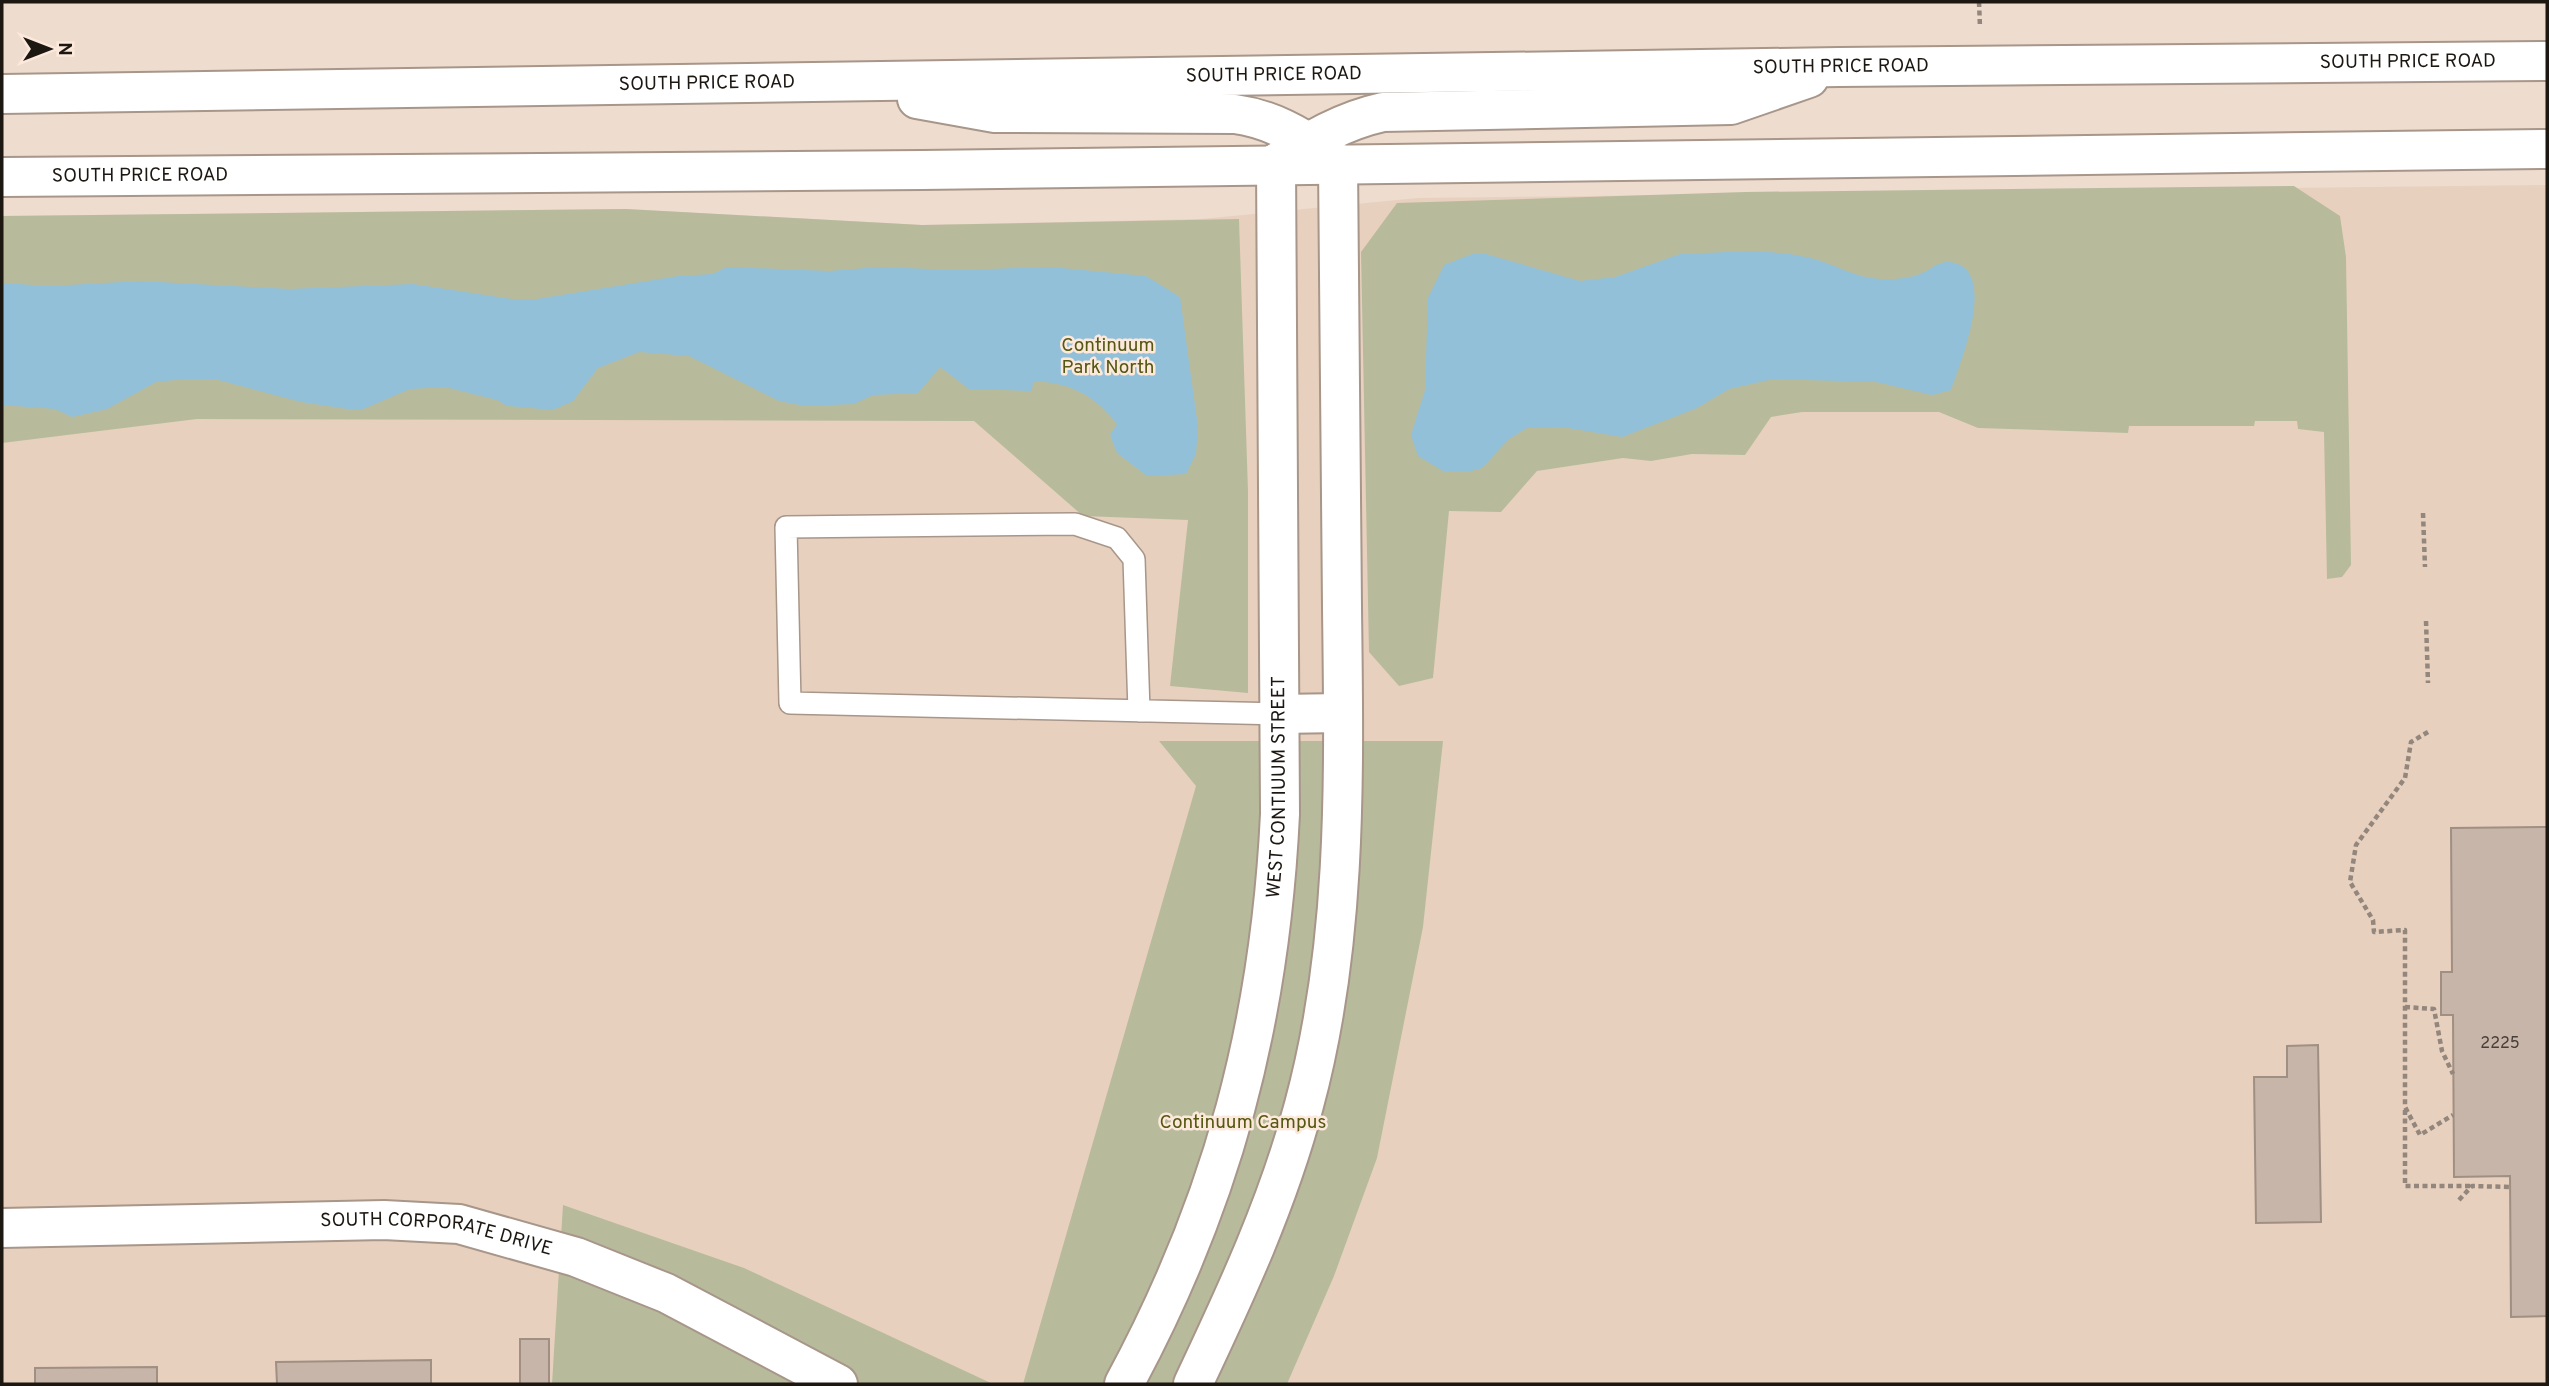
<svg xmlns="http://www.w3.org/2000/svg" width="2549" height="1386" viewBox="0 0 2549 1386" font-family="Overpass,sans-serif">
<style>
.built{fill:#e8d0be}
.green{fill:#b7bb9c}
.water{fill:#92c0d8}
.building{fill:#c6b5a8;stroke:#a08f83;stroke-width:2}
.lines{fill:none;stroke-linecap:round;stroke-linejoin:round}
.lane-casing{stroke:#a79689;stroke-width:24}
.street-casing{stroke:#a79689;stroke-width:42}
.secondary-casing{stroke:#a79689;stroke-width:42}
.path{stroke:#93867c;stroke-width:4.5;stroke-dasharray:5 3.5;stroke-linecap:butt}
.lane{stroke:#fff;stroke-width:21}
.street{stroke:#fff;stroke-width:38}
.secondary{stroke:#fff;stroke-width:38}
.labels{text-anchor:middle;dominant-baseline:central;stroke-width:5;stroke-linejoin:round;paint-order:stroke}
.number-label{font-size:16px;fill:#473e38}
.street-label{font-size:19px;fill:#1d1712;stroke:#fce9dc}
.park-label{font-size:19px;fill:#545812;stroke:#fce9dc}
</style>
<rect width="100%" height="100%" fill="#eedccf"/>
<polygon class="built" points="2547,185 2547,1384 2,1384 2,216 626,209 922,225 1201,219 1418,198"/>
<g class="green">
<polygon points="2294,186 2340,216 2346,257 2351,565 2342,577 2327,579 2324,432 2298,429 2297,421 2255,421 2254,426 2129,426 2128,433 1978,428 1939,412 1802,412 1771,417 1745,455 1692,454 1651,461 1623,458 1537,471 1501,512 1449,511 1433,678 1399,686 1369,652 1361,252 1397,203 1745,192"/>
<polygon points="626,209 922,225 1239,219 1248,491 1248,693 1170,686 1188,520 1083,516 974,421 197,419 2,443 2,216"/>
<polygon points="1159,741 1443,741 1423,927 1377,1158 1334,1276 1287,1384 1023,1384 1196,786"/>
<polygon points="563,1205 744,1268 993,1384 552,1384"/>
</g>
<g class="water">
<path d="M1751,251c20,1 40,2 59,7 25,6 45,20 72,21 12,1 31,-1 42,-7 9,-4 14,-10 24,-10 53,3 12,102 3,128l-19,5 -56,-13 -103,-3 -44,10 -32,19 -75,29 -60,-10 -35,1 -18,11 -27,29 -11,3h-28l-25,-15 -7,-21 14,-45 3,-92 16,-33 28,-11h14l94,27 35,-4 65,-23z"/>
<path d="M727,267l102,4 50,-4 78,3 94,-3 95,9 34,21 18,130 -2,27 -10,20 -39,2 -30,-23 -7,-18 7,-11c-23,-29 -46,-41 -83,-43l-3,10 -62,-2 -29,-22 -22,26 -45,2 -19,9 -49,2 -26,-5 -90,-45 -50,-4 -41,16 -25,33 -20,9 -46,-4 -10,-6 -52,-13 -35,2 -49,21 -13,-1 -47,-7 -86,-23h-30l-29,3 -49,27 -35,8 -17,-8 -53,-4v-122l48,3 90,-5 149,8 124,-5 99,15h25l141,-23 34,-2z"/>
</g>
<g class="building">
<polygon points="2547,827 2547,1316 2511,1317 2510,1176 2454,1177 2453,1015 2441,1015 2441,972 2452,972 2451,828"/>
<polygon points="2318,1045 2321,1222 2256,1223 2254,1077 2287,1077 2287,1046"/>
<rect x="520" y="1339" width="29" height="45"/>
<polygon points="431,1360 431,1384 277,1384 276,1362"/>
<polygon points="157,1367 157,1384 35,1384 35,1368"/>
</g>
<g class="lines">
<g class="lane-casing">
<polyline id="lane" points="1139,711 1134,559 1117,538 1075,524 786,527 790,703 1278,714"/>
</g>
<g class="street-casing">
<g id="street">
<polyline points="1278,714 1343,713"/>
<path id="s1" d="M2,1228l382,-8 75,4 117,33 90,36 172,91"/>
<path id="s2" d="M1124,1384c99,-183 146,-362 156,-570l-4,-651"/>
<path d="M1193,1384c43,-91 85,-181 111,-279 44,-162 40,-331 38,-498 -2,-148 -4,-296 -4,-444"/>
</g>
</g>
<g class="secondary-casing">
<g id="secondary">
<path id="s3" d="M2,94l1837,-27 708,-6"/>
<path d="M917,99l78,14 240,1c36,5 63,21 93,41"/>
<path d="M1276,163c35,-23 66,-42 107,-51l348,-7 78,-27"/>
<path id="s4" d="M2,177l920,-7 1625,-21"/>
</g>
</g>
<g class="path">
<polyline points="1979,2 1980,27"/>
<polyline points="2423,513 2425,567"/>
<polyline points="2426,621 2428,683"/>
<polyline points="2428,732 2411,742 2405,778 2356,845 2350,882 2373,920 2374,932 2405,930 2405,1107 2420,1135 2453,1115"/>
<polyline points="2405,1007 2434,1009 2442,1051 2453,1074"/>
<polyline points="2405,1110 2405,1186 2472,1186"/>
<polyline points="2459,1200 2472,1186 2510,1187"/>
</g>
<use href="#lane" class="lane"/>
<use href="#street" class="street"/>
<use href="#secondary" class="secondary"/>
</g>
<g class="labels">
<g class="number-label">
<text x="2500" y="1044">2225</text>
</g>
<g class="street-label">
<text stroke="none"><textPath href="#s3" startOffset="2406">SOUTH PRICE ROAD</textPath></text>
<text stroke="none"><textPath href="#s3" startOffset="1839">SOUTH PRICE ROAD</textPath></text>
<text stroke="none"><textPath href="#s3" startOffset="1272">SOUTH PRICE ROAD</textPath></text>
<text stroke="none"><textPath href="#s3" startOffset="705">SOUTH PRICE ROAD</textPath></text>
<text stroke="none"><textPath href="#s4" startOffset="138">SOUTH PRICE ROAD</textPath></text>
<text stroke="none"><textPath href="#s2" startOffset="623">WEST CONTIUUM STREET</textPath></text>
<text stroke="none"><textPath href="#s1" startOffset="436">SOUTH CORPORATE DRIVE</textPath></text>
</g>
<g class="park-label">
<text x="1108" y="346">Continuum<tspan x="1108" dy="22">Park North</tspan></text>
<text x="1243" y="1123">Continuum Campus</text>
</g>
</g>
<rect width="2549" height="1386" fill="none" stroke="#1d1712" stroke-width="7"/>
<g transform="translate(49 49) rotate(90)" stroke="#fce9dc" stroke-width="5" paint-order="stroke">
<path d="M0-5L12 26L0 18L-12 26Z" fill="#1d1712"/>
<text y="-10" font-size="19" font-weight="bold" text-anchor="middle" fill="#1d1712">N</text>
</g>
</svg>
